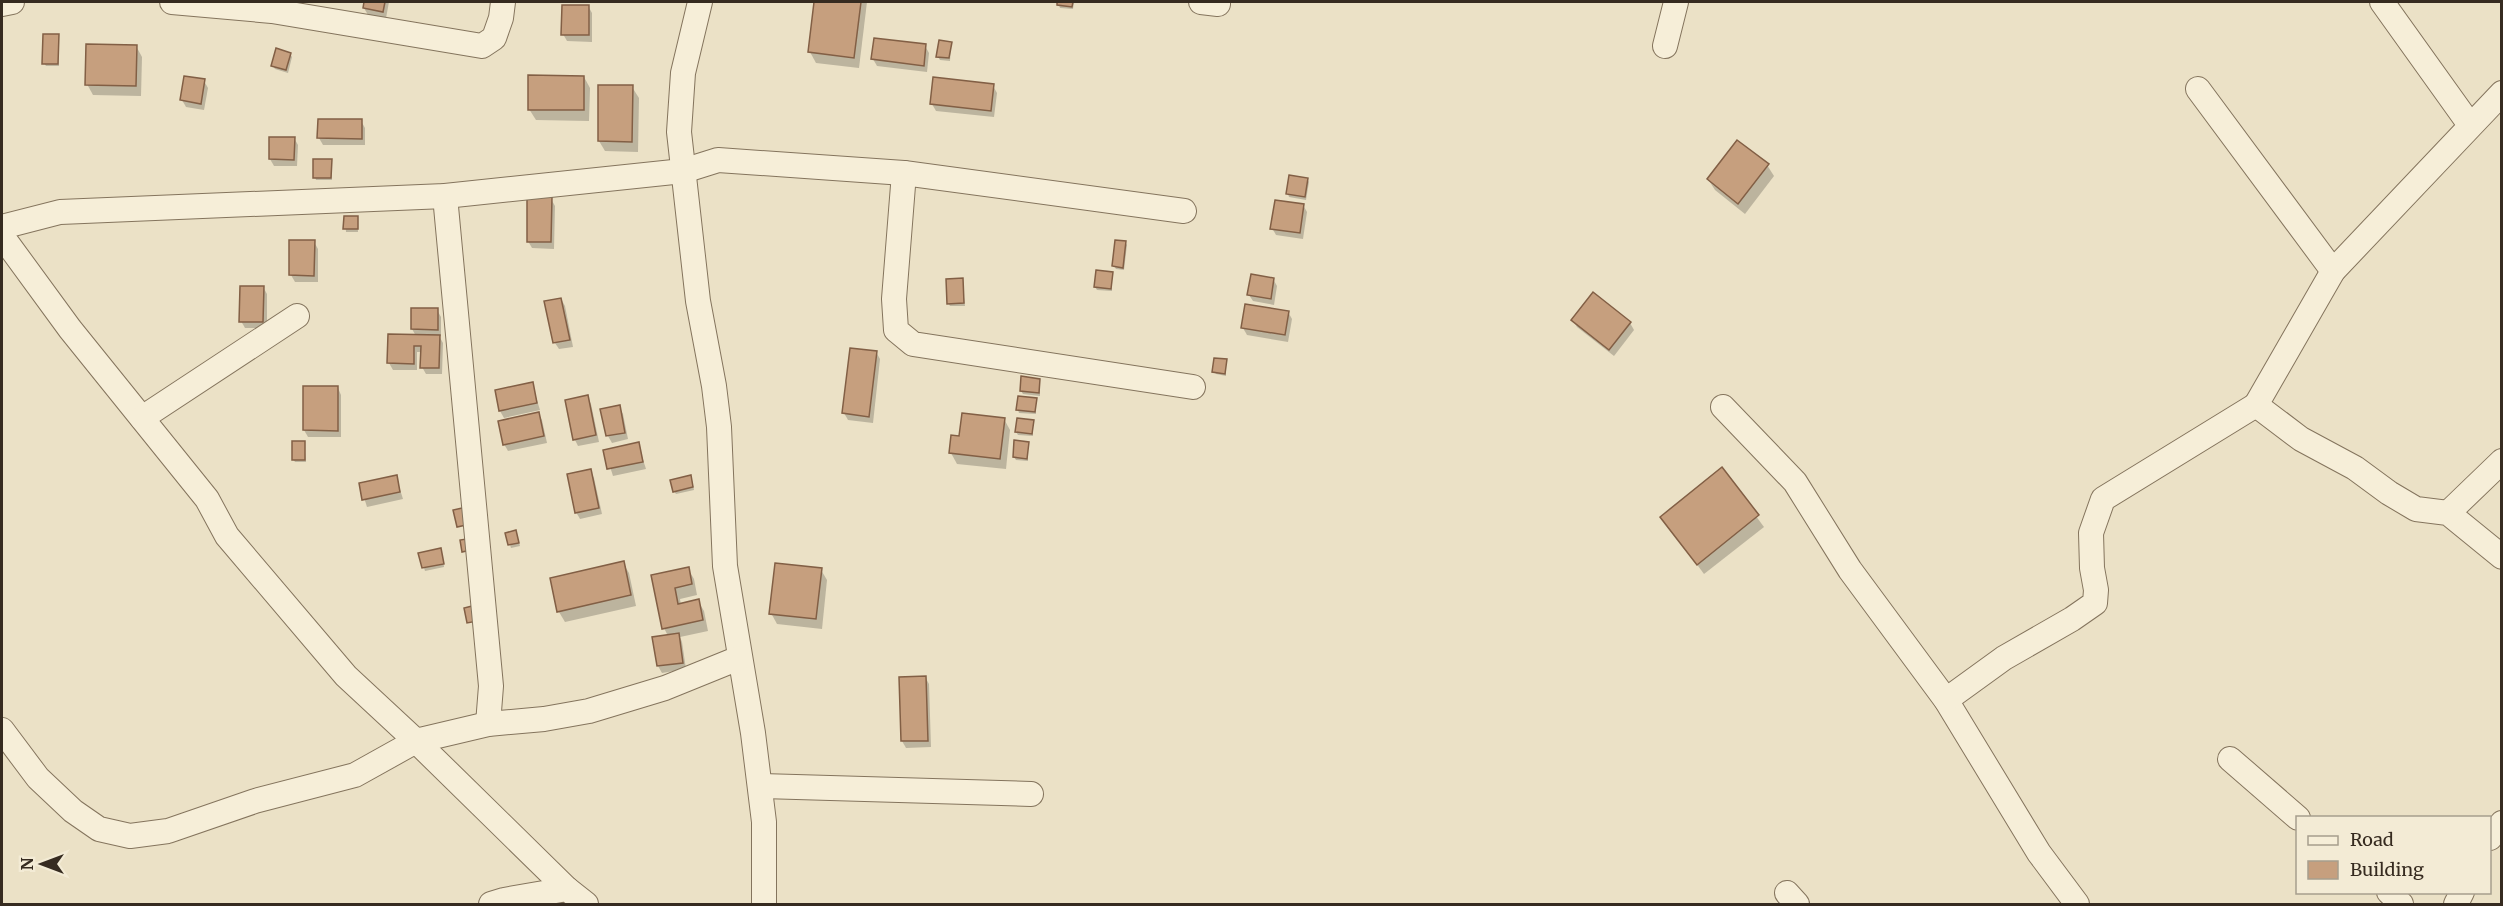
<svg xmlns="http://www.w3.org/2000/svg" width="2503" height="906" viewBox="0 0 2503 906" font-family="Merriweather,serif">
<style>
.shadow{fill:#0003}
.building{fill:#c69f7e;stroke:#825f45;stroke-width:1.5}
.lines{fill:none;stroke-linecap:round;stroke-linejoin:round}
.minor-casing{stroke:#84745d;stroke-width:26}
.minor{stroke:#f6eed8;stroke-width:24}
</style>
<rect width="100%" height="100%" fill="#ebe1c6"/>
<g class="shadow">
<polygon points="366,2 389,2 386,18 368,15 364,8"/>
<polygon points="816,2 867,2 859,68 816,63 810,52"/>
<polygon points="1058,2 1074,2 1073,9 1060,8"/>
<polygon points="588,6 592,13 592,42 567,41 563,34"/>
<polygon points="58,36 59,66 46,66 44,63"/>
<polygon points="951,43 950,61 940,60 938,57"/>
<polygon points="136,46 142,57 141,96 93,95 87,84"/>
<polygon points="925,46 929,53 927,72 877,66 873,59"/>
<polygon points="290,54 292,57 288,73 275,69 273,66"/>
<polygon points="584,77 590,88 589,121 536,120 529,109"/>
<polygon points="204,81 208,88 204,110 186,107 182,100"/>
<polygon points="993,86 997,93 994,117 936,111 932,104"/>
<polygon points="632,87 639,98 638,152 605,151 599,141"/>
<polygon points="361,121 365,128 365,145 323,145 319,138"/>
<polygon points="270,138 294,138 298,145 297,166 274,166 270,159"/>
<polygon points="331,161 332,180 316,180 315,177"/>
<polygon points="1767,165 1774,176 1745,214 1715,190 1708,179"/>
<polygon points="1307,179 1309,182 1306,200 1289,197 1288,194"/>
<polygon points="551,199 555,206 554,249 532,248 528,241"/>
<polygon points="1303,205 1307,212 1303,239 1276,235 1272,228"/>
<polygon points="345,217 357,218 358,232 346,232"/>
<polygon points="314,242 318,249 318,282 295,282 291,275"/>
<polygon points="1125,242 1127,245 1124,270 1116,269 1114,266"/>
<polygon points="1112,273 1112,291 1097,290 1095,287"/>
<polygon points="1273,279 1277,286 1274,305 1253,301 1249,295"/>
<polygon points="962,280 965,306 950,306 948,303"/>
<polygon points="263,287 267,294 267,328 245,328 241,321"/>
<polygon points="561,299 565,306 573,347 559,349 555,343"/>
<polygon points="413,309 437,310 441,317 441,336 439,336 443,343 442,374 426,374 422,367 422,352 417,352 417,370 393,370 389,363 416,336 412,329"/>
<polygon points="1288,312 1292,319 1288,342 1247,335 1243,328"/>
<polygon points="1573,320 1630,323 1634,330 1614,356 1577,327"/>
<polygon points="876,352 880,359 873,423 848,420 844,413"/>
<polygon points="1226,361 1226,376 1216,374 1214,371"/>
<polygon points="1040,380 1040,396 1023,394 1021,391"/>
<polygon points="532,384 540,410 504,418 500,411 497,392"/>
<polygon points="338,388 341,395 341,437 308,437 304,430"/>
<polygon points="587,397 591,404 599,442 578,446 575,440"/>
<polygon points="1036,399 1036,414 1019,413 1018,410"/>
<polygon points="619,407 623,414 628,439 612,443 608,436 602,410"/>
<polygon points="538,413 542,420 547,443 508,451 504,444"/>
<polygon points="1004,419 1010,430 1006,469 957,464 951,453"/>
<polygon points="1033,421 1033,436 1018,435 1016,432"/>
<polygon points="304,443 306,462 295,462 293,459"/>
<polygon points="1028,443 1028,461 1016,460 1014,457"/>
<polygon points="638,444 646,469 613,476 605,451"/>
<polygon points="1721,469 1764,527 1704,574 1662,517"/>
<polygon points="590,471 594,478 602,514 580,519 576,512"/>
<polygon points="396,477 403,499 367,507 360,485"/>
<polygon points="692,480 694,490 676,494 674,491"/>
<polygon points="516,532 520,546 511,548 507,534"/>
<polygon points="442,553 444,567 425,571 420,554"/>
<polygon points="623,563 629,573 636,606 565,622 559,612 552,579"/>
<polygon points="688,569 694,579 697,595 680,599 681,605 698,601 704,611 708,631 680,637 682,642 686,669 662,673 658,666 668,636 664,628 653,576"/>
<polygon points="821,570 827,580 822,629 777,624 771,613"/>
<polygon points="925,677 929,684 931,747 906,748 902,741"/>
</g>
<g class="building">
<polygon points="364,2 385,2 383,12 363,8"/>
<polygon points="814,2 861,2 854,58 808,52"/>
<polygon points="1057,2 1073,2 1072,7 1057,5"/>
<polygon points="562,5 589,5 589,35 561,35"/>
<polygon points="43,34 59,34 58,64 42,64"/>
<polygon points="874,38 926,44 924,66 871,59"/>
<polygon points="939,40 952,42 949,58 936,57"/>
<polygon points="86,44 137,45 136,86 85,85"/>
<polygon points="276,48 291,53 286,70 271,66"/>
<polygon points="528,75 584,76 584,110 528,110"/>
<polygon points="184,76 205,79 201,104 180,100"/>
<polygon points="933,77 994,84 991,111 930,104"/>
<polygon points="598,85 633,85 632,142 598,141"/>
<polygon points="318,119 362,119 362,139 317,138"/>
<polygon points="269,137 295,137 294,160 269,159"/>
<polygon points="1737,140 1769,164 1738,204 1707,179"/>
<polygon points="313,159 332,159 331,178 313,178"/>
<polygon points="1289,175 1308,178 1305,197 1286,194"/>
<polygon points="527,197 552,197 551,242 527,242"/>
<polygon points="1275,200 1304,204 1300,233 1270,229"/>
<polygon points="344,216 358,216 358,229 343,229"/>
<polygon points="289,240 315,240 314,276 289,275"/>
<polygon points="1115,240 1126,241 1123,268 1112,266"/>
<polygon points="1096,270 1113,272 1111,289 1094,287"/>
<polygon points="1251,274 1274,278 1271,299 1247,295"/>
<polygon points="963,278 964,303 947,304 946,279"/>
<polygon points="240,286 264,286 263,322 239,322"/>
<polygon points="1593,292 1631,322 1609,350 1571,320"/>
<polygon points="561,298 570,340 553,343 544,301"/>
<polygon points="1245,304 1289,311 1285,335 1241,328"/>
<polygon points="411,308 438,308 438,330 411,329"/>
<polygon points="388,334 440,335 439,368 420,368 421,346 414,346 414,364 387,363"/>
<polygon points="850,348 877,351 869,417 842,413"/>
<polygon points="1214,358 1227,359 1225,374 1212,372"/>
<polygon points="1021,376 1040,379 1039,393 1020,391"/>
<polygon points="533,382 537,403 499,411 495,390"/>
<polygon points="303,386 338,386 338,431 303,430"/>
<polygon points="588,395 596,435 573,440 565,400"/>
<polygon points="1018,396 1037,398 1035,412 1016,410"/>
<polygon points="620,405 625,433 606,436 600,409"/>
<polygon points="539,412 544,436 503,445 498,421"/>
<polygon points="962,413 1005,418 1000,459 949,453 951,435 959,436"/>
<polygon points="1017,418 1034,420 1032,434 1015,432"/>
<polygon points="1014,440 1029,442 1027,459 1013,457"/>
<rect x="292" y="441" width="13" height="19"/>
<polygon points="639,442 643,462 607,469 603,450"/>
<polygon points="1722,467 1759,515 1697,565 1660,517"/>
<polygon points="591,469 599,508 575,513 567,474"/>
<polygon points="397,475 400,492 362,500 359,483"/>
<polygon points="691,475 693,487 673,492 670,480"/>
<polygon points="467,507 471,524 457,527 453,510"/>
<polygon points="516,530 519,543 508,545 505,533"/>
<polygon points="472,538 475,549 462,552 460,540"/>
<polygon points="441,548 444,564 422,568 418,553"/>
<polygon points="624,561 631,595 557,612 550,578"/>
<polygon points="775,563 822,568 816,619 769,614"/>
<polygon points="689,567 692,584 675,588 678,604 699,599 703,620 662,629 651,575"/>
<polygon points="480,604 483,620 467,623 464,608"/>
<polygon points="679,633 683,663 657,666 652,637"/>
<polygon points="926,676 928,741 901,741 899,677"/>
</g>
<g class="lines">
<g class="minor-casing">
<g id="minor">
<polyline points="172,2 272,11 482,46 494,38 501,18 503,2"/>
<polyline points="700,2 683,73 679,132 698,301 714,386 719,427 725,566 753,733 764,822 764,904"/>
<polyline points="1201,2 1218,4"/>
<polyline points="2382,2 2470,125"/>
<polyline points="2,4 12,2"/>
<polyline points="1665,46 1676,2"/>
<polyline points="2198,89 2333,271"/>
<polyline points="2502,93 2333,271 2256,405 2301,439 2355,468 2389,493 2416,509 2448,513 2502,557"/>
<polyline points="904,173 894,299 896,330 913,344 1193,387"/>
<polyline points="445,196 491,686 488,724"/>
<polyline points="2,227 60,212 445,196 683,171 718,160 904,173 1184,211"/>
<polyline points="2,236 70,329 207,499 227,536 346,676 416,741 488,724 544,719 589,711 665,688 739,658"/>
<polyline points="1723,407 1795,482 1850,570 1946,700 2039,853 2077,904"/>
<polyline points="142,418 297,316"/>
<polyline points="2448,513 2502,461"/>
<polyline points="1946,700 2004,658 2072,619 2095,603 2096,590 2092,568 2091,533 2103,499 2256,405"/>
<polyline points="2,730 38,778 73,811 99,829 130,836 168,831 255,801 355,775 416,741 567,889"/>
<polyline points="2230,759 2298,818"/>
<polyline points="760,786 1031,794"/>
<polyline points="2490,838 2502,823"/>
<polyline points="2389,892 2401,904"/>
<polyline points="1787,893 1797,904"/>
<polyline points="491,904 504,900 567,889 586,904"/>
<polyline points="2456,904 2462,892"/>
</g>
</g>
<use href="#minor" class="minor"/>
</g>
<rect width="2503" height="906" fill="none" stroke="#362b20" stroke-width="6"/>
<rect x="2296" y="816" width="195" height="78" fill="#f3ebd5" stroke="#a79e8d" stroke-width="1.5"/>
<rect x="2308" y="836" width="30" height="9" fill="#f6eed8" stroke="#a79e8d" stroke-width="1.5"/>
<text x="2350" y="846" font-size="18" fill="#362b20">Road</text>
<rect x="2308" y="861" width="30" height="18" fill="#c69f7e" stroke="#a79e8d" stroke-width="1.5"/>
<text x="2350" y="876" font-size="18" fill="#362b20">Building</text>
<g transform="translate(42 864) rotate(270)" stroke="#f3ebd5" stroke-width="4.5" paint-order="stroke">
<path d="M0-4.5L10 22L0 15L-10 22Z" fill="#362b20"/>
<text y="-9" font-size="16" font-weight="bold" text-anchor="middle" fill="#362b20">N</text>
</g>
</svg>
